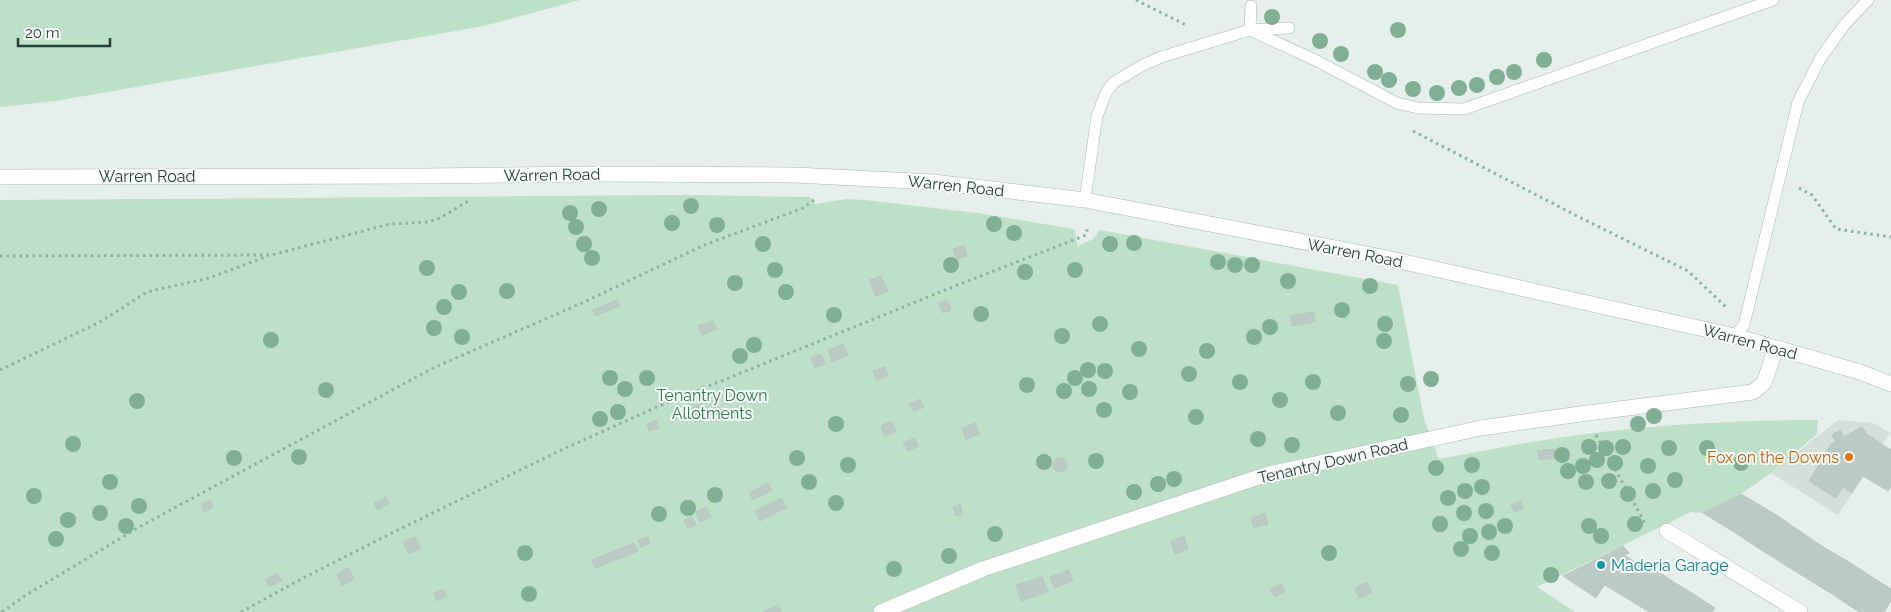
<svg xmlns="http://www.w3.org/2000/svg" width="1891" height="612" viewBox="0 0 1891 612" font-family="Raleway,sans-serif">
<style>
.built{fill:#d4dfda}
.green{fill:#bfe0c8}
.building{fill:#bbcac4;stroke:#b8c9c2}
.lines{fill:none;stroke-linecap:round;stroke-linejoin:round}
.service-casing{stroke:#a8b8b2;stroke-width:12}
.minor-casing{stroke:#a8b8b2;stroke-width:16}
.tertiary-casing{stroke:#a8b8b2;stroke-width:16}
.path{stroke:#86b3a5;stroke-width:3;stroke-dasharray:2.5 4;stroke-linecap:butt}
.service{stroke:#fff;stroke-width:11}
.minor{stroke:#fff;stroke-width:15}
.tertiary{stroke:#fff;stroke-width:15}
.tree{fill:#80af93}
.food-dot{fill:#e8710a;stroke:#f7fbf9;stroke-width:2}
.culture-dot{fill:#0f9aa8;stroke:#f7fbf9;stroke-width:2}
.labels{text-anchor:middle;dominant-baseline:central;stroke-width:4;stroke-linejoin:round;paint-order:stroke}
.street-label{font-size:16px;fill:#24423a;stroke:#f7fbf9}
.park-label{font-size:16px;fill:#2d7a4b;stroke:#f7fbf9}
.food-label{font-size:16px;fill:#c56008;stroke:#f7fbf9;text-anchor:end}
.culture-label{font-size:16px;fill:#0d838f;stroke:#f7fbf9;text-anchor:start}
</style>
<rect width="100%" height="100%" fill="#e6efeb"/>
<polygon class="built" points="1838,420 1873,423 1890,433 1838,515 1771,473"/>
<g class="green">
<polygon points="0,0 580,0 484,26 56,101 0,107"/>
<path d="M689,195l121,2 5,7 31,-5 19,1 112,13 97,16 4,17 15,-7 7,-9 298,55 26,134 15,40c44,-8 88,-17 132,-23 82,-11 165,-16 247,-16l-1,14 -46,39 -30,21 -38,19 -12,-1 -154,75 38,25h-1575v-412z"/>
</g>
<g class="building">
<polygon points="964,246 967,256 957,259 953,249"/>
<polygon points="881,276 888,291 876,296 869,280"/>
<polygon points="617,300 620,306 595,316 592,310"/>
<polygon points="947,300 951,310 943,313 938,303"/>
<polygon points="1314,312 1315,322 1292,326 1290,316"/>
<polygon points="713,321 717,329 702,335 698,326"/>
<polygon points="843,344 848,355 832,362 828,350"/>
<polygon points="821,354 825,364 815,368 811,358"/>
<polygon points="885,367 888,375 877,380 873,371"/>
<polygon points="920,399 924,407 914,412 910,404"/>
<polygon points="702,403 705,411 694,415 691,408"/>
<polygon points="656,420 659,428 649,431 647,424"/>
<polygon points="891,421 896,431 885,436 881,426"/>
<polygon points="975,423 980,434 966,439 962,428"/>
<polygon points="1861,427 1866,431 1865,433 1883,445 1852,493 1843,487 1836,498 1809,481 1831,444 1836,442 1832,435 1840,430 1844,437"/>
<polygon points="914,438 919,446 908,451 903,443"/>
<polygon points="1883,445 1891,450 1891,487 1888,491 1863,476"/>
<polygon points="1554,449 1555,458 1539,460 1538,451"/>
<circle cx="1060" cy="465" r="7"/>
<polygon points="768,483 772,490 753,500 749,493"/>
<polygon points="1741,494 1753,501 1734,532 1703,513"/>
<polygon points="386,497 389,504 378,510 374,503"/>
<polygon points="781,498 786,508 760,521 755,511"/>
<polygon points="210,500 213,507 204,512 201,505"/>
<polygon points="1521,501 1523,509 1514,512 1511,505"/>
<polygon points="1753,501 1778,516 1758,548 1734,532"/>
<polygon points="960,504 963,514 956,516 953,507"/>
<polygon points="706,507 711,517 700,522 696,512"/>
<polygon points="1265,513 1268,524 1254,527 1251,518"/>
<polygon points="1778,516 1801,532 1782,563 1758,548"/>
<polygon points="692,517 696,525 688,528 684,520"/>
<polygon points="1801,532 1825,548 1806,578 1782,563"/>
<polygon points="1184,536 1188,549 1175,554 1171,541"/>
<polygon points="415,537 421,548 409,554 403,542"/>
<polygon points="648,537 650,544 640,547 638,540"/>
<polygon points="634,543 638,551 595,568 592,560"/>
<polygon points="1623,546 1629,553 1624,555 1596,598 1563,576"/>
<polygon points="1825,548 1849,562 1829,592 1806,578"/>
<polygon points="1624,555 1651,572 1633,602 1605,585"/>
<polygon points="1849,562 1872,577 1853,608 1829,592"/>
<polygon points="348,567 354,579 342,586 337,574"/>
<polygon points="1654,569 1674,582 1655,612 1649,612 1633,602"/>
<polygon points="1069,570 1073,581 1054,588 1050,577"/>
<polygon points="277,573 282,580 270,587 265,580"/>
<polygon points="1042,577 1048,592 1021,601 1016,585"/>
<polygon points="1872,577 1891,589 1891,601 1884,612 1860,612 1853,608"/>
<polygon points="1367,582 1372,593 1359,598 1355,588"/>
<polygon points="1674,582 1695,595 1684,612 1655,612"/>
<polygon points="1281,584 1285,592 1274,597 1270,589"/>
<polygon points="443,589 447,596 437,601 433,594"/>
<polygon points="1695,595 1715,608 1712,612 1684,612"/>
<polygon points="778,605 781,612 762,612"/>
</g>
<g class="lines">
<g class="service-casing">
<g id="service">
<polyline points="1250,30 1315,60 1397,103 1418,108 1464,109 1773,0"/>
<polyline points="1250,30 1251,6"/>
<polyline points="1085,200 1097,116 1106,93 1113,83 1141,66 1161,57 1250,30 1289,28"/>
<polyline points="1735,336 1744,325 1798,102 1820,59 1845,24 1868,0"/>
</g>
</g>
<g class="minor-casing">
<g id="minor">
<polyline points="1667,531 1800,612"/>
<polyline points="881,612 983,569 1268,474 1481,428 1580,414 1753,392 1764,383 1776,348"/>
</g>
</g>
<g class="tertiary-casing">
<polyline id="tertiary" points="0,177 426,176 587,174 795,175 933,182 1085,200 1377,256 1735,336 1860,372 1891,384"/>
</g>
<g class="path">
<polyline points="1136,0 1188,26"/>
<polyline points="1413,131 1577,216 1688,271 1726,307"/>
<polyline points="1799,188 1812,195 1836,229 1891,237"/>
<polyline points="0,256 271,255 390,224 428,222 440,218 470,200"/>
<polyline points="0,370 100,322 147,292 209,278 268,256"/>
<polyline points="1596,435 1645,523"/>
<polyline points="2,612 26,595 141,526 433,368 582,303 702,246 803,208 814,200"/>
<polyline points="241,612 305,577 396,531 559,451 657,407 955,286 1076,239 1086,235 1088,226"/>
</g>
<use href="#service" class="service"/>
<use href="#minor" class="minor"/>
<use href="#tertiary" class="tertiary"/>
</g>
<g class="tree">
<circle cx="1272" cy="17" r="8"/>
<circle cx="1398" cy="30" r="8"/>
<circle cx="1320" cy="41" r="8"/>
<circle cx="1341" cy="54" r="8"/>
<circle cx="1544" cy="60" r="8"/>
<circle cx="1375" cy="72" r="8"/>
<circle cx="1514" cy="72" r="8"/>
<circle cx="1497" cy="77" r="8"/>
<circle cx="1389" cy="80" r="8"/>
<circle cx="1477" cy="85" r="8"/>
<circle cx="1459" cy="88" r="8"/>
<circle cx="1413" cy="89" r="8"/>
<circle cx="1437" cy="93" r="8"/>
<circle cx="691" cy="206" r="8"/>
<circle cx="599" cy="209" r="8"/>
<circle cx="570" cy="213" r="8"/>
<circle cx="672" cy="223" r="8"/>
<circle cx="994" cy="224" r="8"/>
<circle cx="717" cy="225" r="8"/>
<circle cx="576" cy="227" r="8"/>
<circle cx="1014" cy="233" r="8"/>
<circle cx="1134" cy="243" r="8"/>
<circle cx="584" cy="244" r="8"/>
<circle cx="763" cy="244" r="8"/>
<circle cx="1110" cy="244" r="8"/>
<circle cx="592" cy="258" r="8"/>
<circle cx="1218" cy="262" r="8"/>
<circle cx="951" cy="265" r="8"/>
<circle cx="1235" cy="265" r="8"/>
<circle cx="1252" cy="265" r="8"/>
<circle cx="427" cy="268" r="8"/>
<circle cx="775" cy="270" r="8"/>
<circle cx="1075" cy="270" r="8"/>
<circle cx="1025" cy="272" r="8"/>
<circle cx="1288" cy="281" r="8"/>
<circle cx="735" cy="283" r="8"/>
<circle cx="1370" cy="286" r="8"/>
<circle cx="507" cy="291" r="8"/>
<circle cx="459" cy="292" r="8"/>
<circle cx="786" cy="292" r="8"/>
<circle cx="444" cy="307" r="8"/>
<circle cx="1342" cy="310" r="8"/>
<circle cx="981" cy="314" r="8"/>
<circle cx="834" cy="315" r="8"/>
<circle cx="1100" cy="324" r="8"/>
<circle cx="1385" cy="324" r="8"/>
<circle cx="1270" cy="327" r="8"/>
<circle cx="434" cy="328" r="8"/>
<circle cx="1062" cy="336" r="8"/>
<circle cx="462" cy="337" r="8"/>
<circle cx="1254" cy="337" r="8"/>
<circle cx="271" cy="340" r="8"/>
<circle cx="1384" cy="341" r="8"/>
<circle cx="754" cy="345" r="8"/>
<circle cx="1139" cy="349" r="8"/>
<circle cx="1207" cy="351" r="8"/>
<circle cx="740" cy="356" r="8"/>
<circle cx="1088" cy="370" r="8"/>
<circle cx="1105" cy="371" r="8"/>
<circle cx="1189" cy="374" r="8"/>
<circle cx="610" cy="378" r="8"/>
<circle cx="647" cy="378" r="8"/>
<circle cx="1075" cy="378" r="8"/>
<circle cx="1431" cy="379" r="8"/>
<circle cx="1240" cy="382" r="8"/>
<circle cx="1313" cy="382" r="8"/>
<circle cx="1408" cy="384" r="8"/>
<circle cx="1027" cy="385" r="8"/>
<circle cx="625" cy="389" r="8"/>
<circle cx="1089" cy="389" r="8"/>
<circle cx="326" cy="390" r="8"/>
<circle cx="1064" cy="391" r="8"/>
<circle cx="1130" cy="392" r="8"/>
<circle cx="1280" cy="400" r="8"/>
<circle cx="137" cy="401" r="8"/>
<circle cx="1104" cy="410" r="8"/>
<circle cx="618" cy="412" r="8"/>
<circle cx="1338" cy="413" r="8"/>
<circle cx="1401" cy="415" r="8"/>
<circle cx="1654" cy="416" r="8"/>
<circle cx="1196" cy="417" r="8"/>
<circle cx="600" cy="419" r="8"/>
<circle cx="836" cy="424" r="8"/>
<circle cx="1638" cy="424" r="8"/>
<circle cx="1258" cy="439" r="8"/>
<circle cx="73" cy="444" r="8"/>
<circle cx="1292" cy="445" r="8"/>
<circle cx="1589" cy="447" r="8"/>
<circle cx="1623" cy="447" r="8"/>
<circle cx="1606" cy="448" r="8"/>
<circle cx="1669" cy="448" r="8"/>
<circle cx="1707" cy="448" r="8"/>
<circle cx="1562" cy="455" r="8"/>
<circle cx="299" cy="457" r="8"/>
<circle cx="234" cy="458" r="8"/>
<circle cx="797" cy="458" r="8"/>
<circle cx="1597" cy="460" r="8"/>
<circle cx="1096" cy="461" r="8"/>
<circle cx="1044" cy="462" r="8"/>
<circle cx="1615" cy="463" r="8"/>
<circle cx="1741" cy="463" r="8"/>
<circle cx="848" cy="465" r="8"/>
<circle cx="1472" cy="465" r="8"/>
<circle cx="1583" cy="466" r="8"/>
<circle cx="1648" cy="466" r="8"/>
<circle cx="1436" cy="468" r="8"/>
<circle cx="1568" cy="471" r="8"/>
<circle cx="1174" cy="479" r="8"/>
<circle cx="1675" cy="480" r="8"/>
<circle cx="1609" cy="481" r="8"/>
<circle cx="110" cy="482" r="8"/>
<circle cx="809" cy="482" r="8"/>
<circle cx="1586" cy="482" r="8"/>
<circle cx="1158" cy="484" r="8"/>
<circle cx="1482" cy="487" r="8"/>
<circle cx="1465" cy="491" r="8"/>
<circle cx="1653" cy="491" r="8"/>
<circle cx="1134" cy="492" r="8"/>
<circle cx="1628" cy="494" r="8"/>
<circle cx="715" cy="495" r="8"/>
<circle cx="34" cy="496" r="8"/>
<circle cx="1448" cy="498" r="8"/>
<circle cx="836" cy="503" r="8"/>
<circle cx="139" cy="506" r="8"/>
<circle cx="688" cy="508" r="8"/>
<circle cx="1486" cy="511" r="8"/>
<circle cx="100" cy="513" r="8"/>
<circle cx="1464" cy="513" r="8"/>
<circle cx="659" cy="514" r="8"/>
<circle cx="68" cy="520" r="8"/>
<circle cx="1440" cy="524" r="8"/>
<circle cx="1635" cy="524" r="8"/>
<circle cx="126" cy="526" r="8"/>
<circle cx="1505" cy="526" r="8"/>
<circle cx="1589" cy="526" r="8"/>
<circle cx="1489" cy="532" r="8"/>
<circle cx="995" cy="534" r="8"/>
<circle cx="1470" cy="536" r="8"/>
<circle cx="1601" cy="536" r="8"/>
<circle cx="56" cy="539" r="8"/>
<circle cx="1461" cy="549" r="8"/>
<circle cx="525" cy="553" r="8"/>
<circle cx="1329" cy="553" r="8"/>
<circle cx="1492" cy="553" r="8"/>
<circle cx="949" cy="556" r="8"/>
<circle cx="894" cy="569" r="8"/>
<circle cx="1551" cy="575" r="8"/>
<circle cx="529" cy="594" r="8"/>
</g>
<circle class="food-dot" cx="1849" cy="457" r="5"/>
<circle class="culture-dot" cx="1601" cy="565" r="5"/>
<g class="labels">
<g class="street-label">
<text transform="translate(552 175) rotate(-1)">Warren Road</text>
<text x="147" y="176">Warren Road</text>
<text transform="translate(956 186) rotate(6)">Warren Road</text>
<text transform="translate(1355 253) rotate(11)">Warren Road</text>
<text transform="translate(1750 342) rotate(15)">Warren Road</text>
<text transform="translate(1333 461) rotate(-13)">Tenantry Down Road</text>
</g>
<g class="park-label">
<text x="712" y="395">Tenantry Down<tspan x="712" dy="18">Allotments</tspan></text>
</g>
<g class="food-label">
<text x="1839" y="457">Fox on the Downs</text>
</g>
<g class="culture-label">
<text x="1611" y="565">Maderia Garage</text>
</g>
</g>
<path d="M18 38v8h92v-8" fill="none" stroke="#24423a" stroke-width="2.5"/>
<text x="25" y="38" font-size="15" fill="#24423a" stroke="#f7fbf9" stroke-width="4" paint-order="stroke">20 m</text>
</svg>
